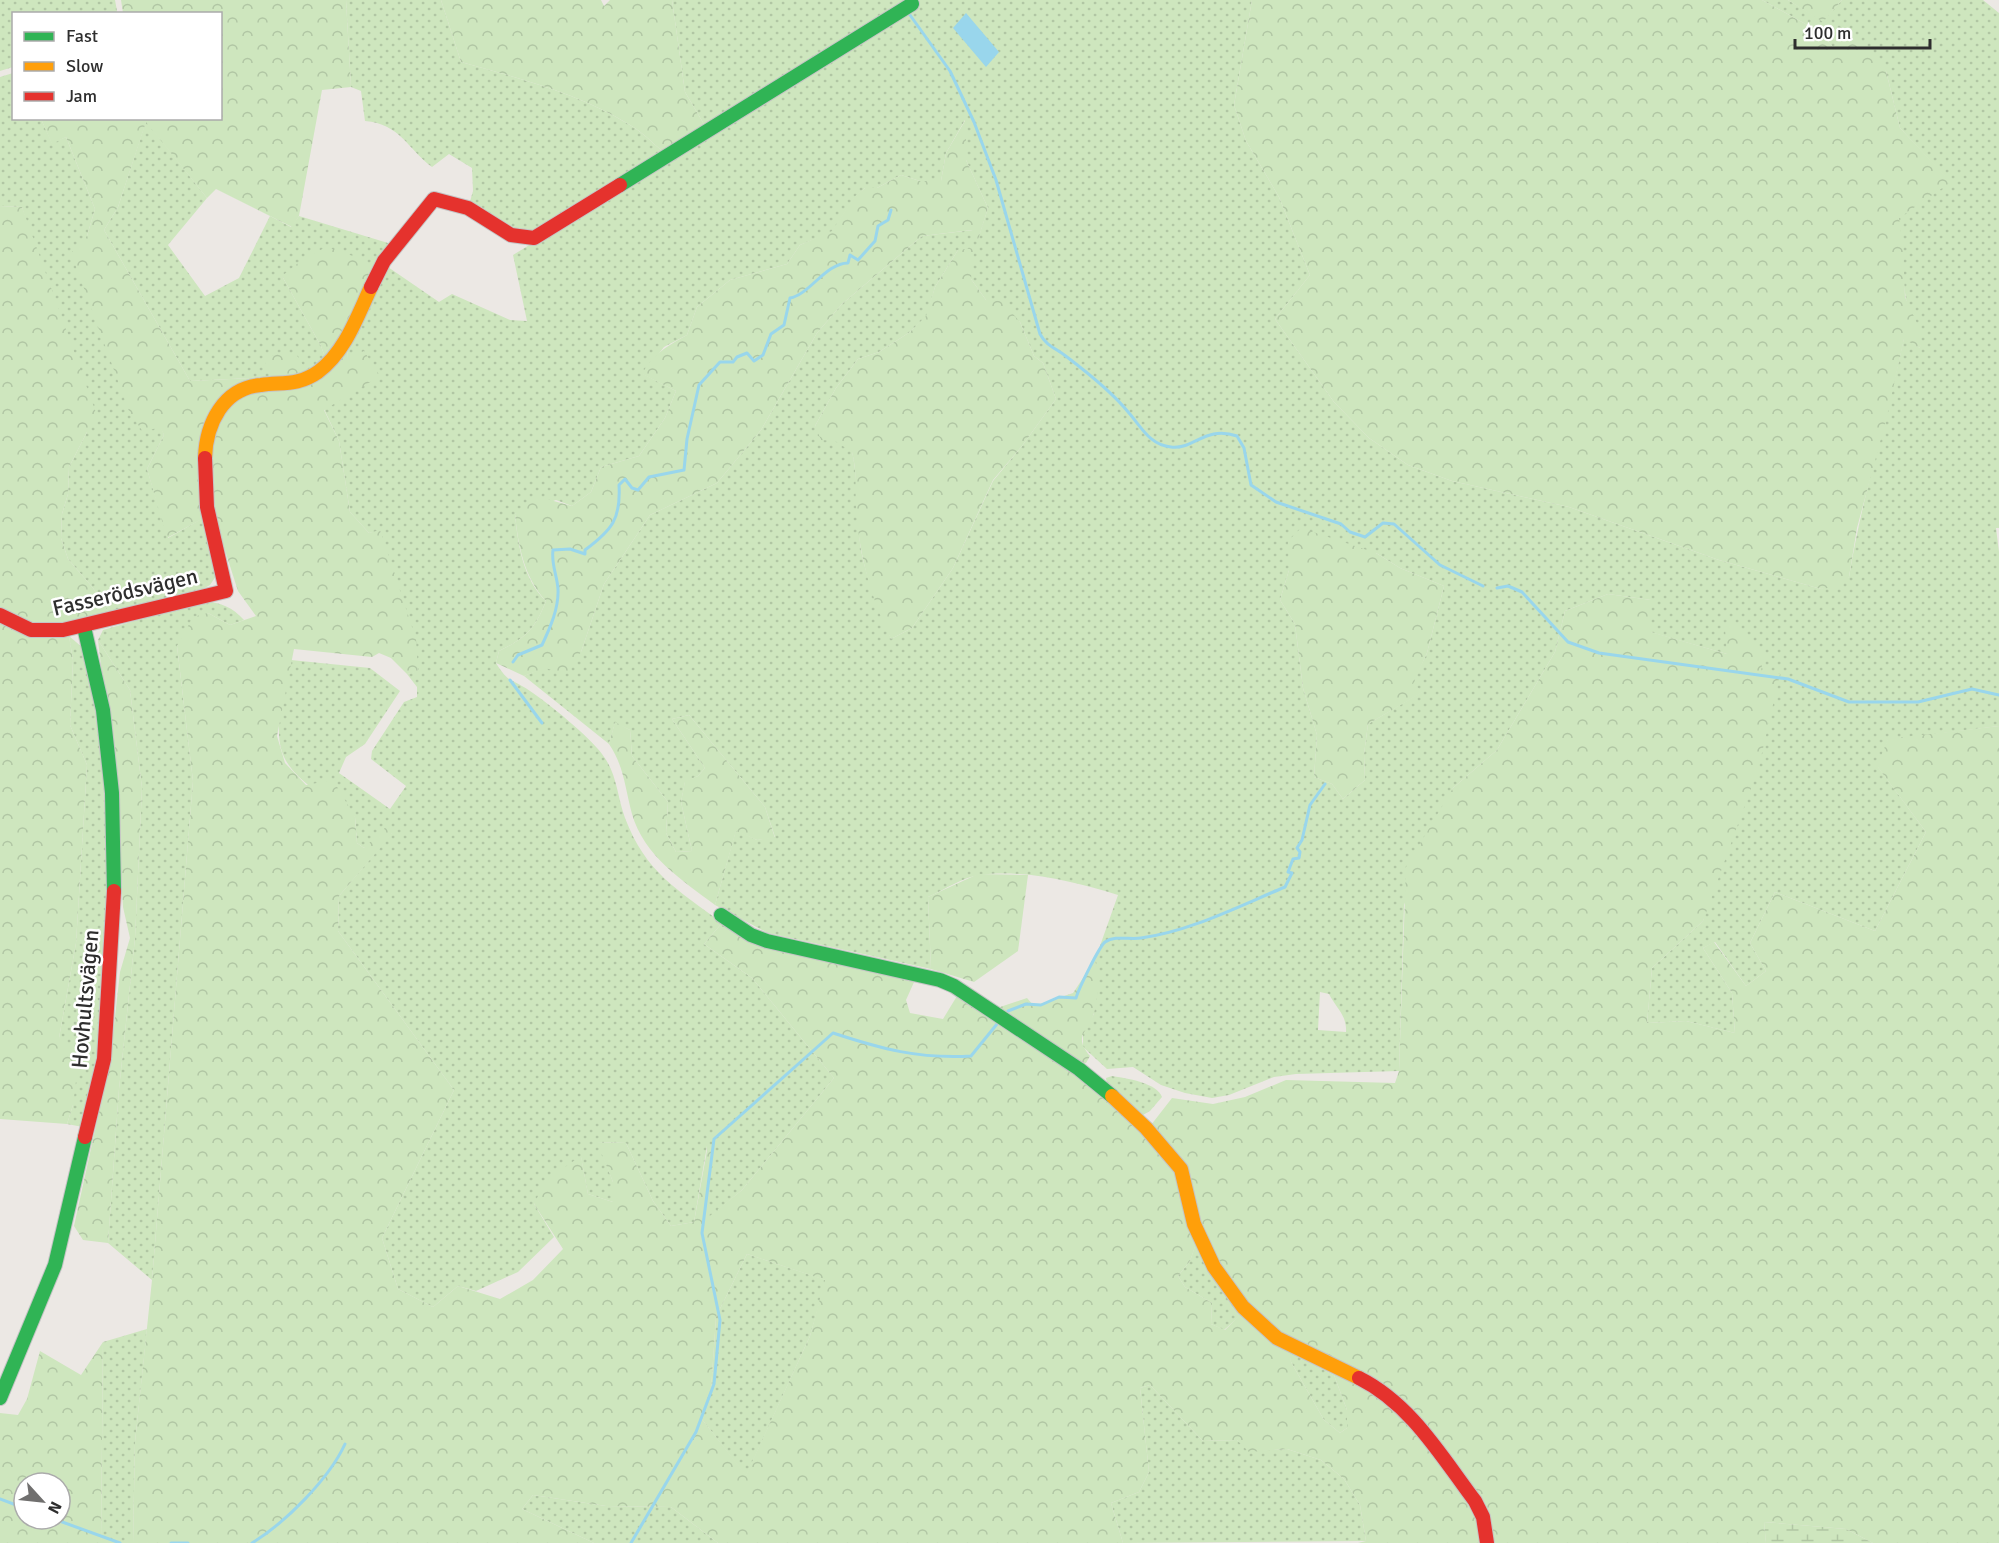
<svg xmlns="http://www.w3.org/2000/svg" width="1999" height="1543" viewBox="0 0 1999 1543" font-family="Signika,sans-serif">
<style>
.grass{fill:url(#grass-dots);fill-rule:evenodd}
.forest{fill:url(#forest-crowns);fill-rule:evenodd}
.wetland{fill:url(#wetland-marsh)}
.water{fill:#99d6ec}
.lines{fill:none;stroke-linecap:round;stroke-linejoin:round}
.stream{stroke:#99d6ec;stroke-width:3}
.fast-casing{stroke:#c5c4c5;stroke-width:16}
.slow-casing{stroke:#c5c4c5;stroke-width:16}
.jam-casing{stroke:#c5c4c5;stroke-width:16}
.fast{stroke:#30b455;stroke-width:14}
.slow{stroke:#ff9f0a;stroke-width:14}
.jam{stroke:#e5322d;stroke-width:14}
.labels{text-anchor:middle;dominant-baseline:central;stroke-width:5;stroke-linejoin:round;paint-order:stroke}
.street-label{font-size:22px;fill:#2e2e2e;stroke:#fff}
</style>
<defs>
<pattern id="grass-dots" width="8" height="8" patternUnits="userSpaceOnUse" patternTransform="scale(1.5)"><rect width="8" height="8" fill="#cee6be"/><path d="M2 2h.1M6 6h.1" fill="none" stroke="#b1c6a4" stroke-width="1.8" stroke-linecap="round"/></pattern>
<pattern id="forest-crowns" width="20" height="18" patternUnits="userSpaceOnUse" patternTransform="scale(1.5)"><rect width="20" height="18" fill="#cee6be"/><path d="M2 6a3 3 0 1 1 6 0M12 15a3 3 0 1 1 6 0" fill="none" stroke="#b1c6a4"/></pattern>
<pattern id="wetland-marsh" width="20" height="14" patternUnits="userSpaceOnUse" patternTransform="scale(1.5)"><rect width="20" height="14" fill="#cee6be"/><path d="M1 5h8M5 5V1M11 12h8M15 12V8" fill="none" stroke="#b1c6a4"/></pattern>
</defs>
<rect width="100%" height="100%" fill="#ece8e4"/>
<g class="grass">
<polygon points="0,0 115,0 117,11 115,14 14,14 13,67 0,71"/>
<path d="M346,0h95l20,62c57,16 118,31 169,63 12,7 22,17 32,26l-121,80 -22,5 -50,-31 4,-14 -1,-23 -23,-14 -17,13c-25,-19 -32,-43 -67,-46l-4,-30 -10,-4z"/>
<path d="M672,0h580l-18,105 12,36 33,56 31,78 -35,44 59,83 35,36 39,27 44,16 117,26 150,53 102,29 28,-12c13,-80 38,-159 55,-239l16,10c1,-22 -10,-30 -14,-49 -5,-26 -3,-55 -8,-81l52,-36 -50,-54 -14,-57 -44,-26 -9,2 -13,-15 -58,-32h26l35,21 19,-21h141l16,13v515h-3l3,24v174l-111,14 -10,27 48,65 -51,99 -100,-39 -25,51 16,28 -20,15 -31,-44 -12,6 29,45 3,40 -49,-12 -39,2 5,-55 51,-47 58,-249 -34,-18 -77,-22 1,-32 -43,-6 -43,17 -10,41 -58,98 -44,38 -49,117 -5,166 -103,3 -22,3 -45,18 -17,3 -27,-5 -24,-8 -28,-18 -26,2 -24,-22v-15l11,-18 1,-54 23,-65c-43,-13 -93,-26 -138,-20 -17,2 -36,15 -52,22l3,72 -163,-36 -53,-28 21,-75 21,10 18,-3 -10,-30 -76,-92 -17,4 33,49 -7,8 -13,6 -4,20 11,49 -16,1 -10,-19 2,-31 -36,-46 -2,-26 -15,-7 -6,21 -85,-68 57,-24 23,-68 46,-69 67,-32 44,-53 56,-97 25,-29 80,-68 51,-6 5,9 10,-31 -22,-48 -1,-40 -19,33 -5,28h-21l-19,-6 -24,13h-12l-11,10 -22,34 -32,13 -13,19 -57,16 -33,27 -10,28 -23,12 -21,27 33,17 -11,27 -26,38 -38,11 -10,25 -19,14 -16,-6 -41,14c3,31 8,65 31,87 -11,28 -20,37 -47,50l-3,12c13,21 15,15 34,28 18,12 60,46 72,63 15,19 15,42 23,64 21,55 52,71 97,105l-18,21 48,34 82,100 -92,112 -36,30 1,-74 -13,76 -23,4 -18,-25 -27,-58 -28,-1 15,40v20l-25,-8 -7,-37 -47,47 20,33 -36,35 -42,19 -18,-5 -25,21 -35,-18 -16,-51 72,-148 -116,-159 1,-35 53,-63 -28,15 -7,-5 -2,-26c-83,-53 -87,-60 -64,-157l79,8 30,23 -35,53 -19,13 -7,16 51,36 16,-23 -35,-27 1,-8 32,-49 13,-5v-10l-10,-13 11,-3 -38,-140 -11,2 -19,-21 -11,-71 -15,-32 23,-49 1,-32 -66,-52 39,70 9,25 -17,12 -42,-6 -81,4 -86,-151 14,-23 28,-86 61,77 -39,47 37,51 34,-18 31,-62 21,11 8,-11 89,27 -3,22 54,37 13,-8 58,26 17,1 -14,-66 392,-240 -200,111 -20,-34zM958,250l13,29 15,21 34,22 14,34 9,7 13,36 -34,47 -29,35 -40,87 -41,60 -21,11c-10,-28 -25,-60 -30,-89 -5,-33 -2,-66 -9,-99l-37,-25 21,-38 22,-29 21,-7 31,-20 17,-16 8,-29zM1376,553l24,15 44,18 -17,67 -15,31 10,8 -54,32 -4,30 1,26 -22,19 -11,-15 -18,-7 3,-42 -14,-47 -8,-64 -15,-24 9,-30zM1320,992l9,2c7,14 18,21 17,38l-28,-2z"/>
<polygon points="13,73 14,118 41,119 52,143 66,137 95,209 87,236 164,435 147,469 168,538 203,518 216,576 210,585 199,591 108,612 93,588 68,559 61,538 62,514 68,494 69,467 87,432 22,207 0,206 0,77"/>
<path d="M204,601c18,2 28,6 40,19l-14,5 -22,-12 -31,33 16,135 -41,499 -44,-37 11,-154 16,-151 7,-150 -12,-98 -32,-50 5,-10z"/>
<polygon points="69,636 83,648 97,698 106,799 108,932 97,1057 83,1127 67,1124 73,1105 59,1038 76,943 87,765 70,725 73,660"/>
<path d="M1112,1076c14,2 45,7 50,21l-12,14 -9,5 -34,-31 -1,-7z"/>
<polygon points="1197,1240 1242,1314 1224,1330 1211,1324 1212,1303 1185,1287 1178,1276 1190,1261"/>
<polygon points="747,1254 826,1280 810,1336 746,1476 701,1418 711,1390 716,1317"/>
<polygon points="147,1329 135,1442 133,1543 101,1543 103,1342"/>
<polygon points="1289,1352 1334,1375 1347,1410 1347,1428 1340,1433 1324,1420 1291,1362"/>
<polygon points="1150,1385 1203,1441 1237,1440 1250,1451 1287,1449 1321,1460 1344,1479 1360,1505 1366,1541 1123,1543 1111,1503 1139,1492 1149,1472 1140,1388"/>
<polygon points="533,1495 606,1506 671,1507 718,1543 594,1543 522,1509"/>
</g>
<g class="forest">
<path d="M121,0h225l5,87 -29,3 -23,126 -7,11 -76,-38 -9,9 -61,-76 -28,85 -14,23 86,151 80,-4 -6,-18 18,-7 14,2 18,29 16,-12 -9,-25 -39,-70 20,-16 24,-13 30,10 15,15 -23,56 -1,31 17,-8 16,25 -56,34 15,31 11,71 19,21 11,-3 36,109 2,33 -11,2 -16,-16 -12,-5 -7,4 -78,-8 -17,87 8,27 21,22 27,-5 22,37 2,26 7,5 24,-23 4,9 -53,62 -1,35 116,159 -72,148 16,51 35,18 25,-21 42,13 33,-19 30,-31 -29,-45 12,-24 35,-24 7,38 25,8v-20l-16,-40 29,1 27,58 18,25 23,-4 14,-77 5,1 -7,73 36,-29 92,-112 -82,-100 -48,-34 18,-21 193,57 -9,20 4,13 33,6 14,-23 44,25 150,104 21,-27 41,6 32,-7 41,-17 109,3 4,-12 7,-204 47,-79 44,-38 58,-98 10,-41 43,-17 43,6v32l76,22 -2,-25 5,-5 4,1 30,25 -3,22 19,2 -21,92 -56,155 -51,47 -5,55 39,-2 49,12 -3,-40 -29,-45 11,-6 32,44 20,-15 -16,-28 25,-51 100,39 51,-99 -49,-66 11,-27 111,-13v817h-126l-27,-14 -82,-7 2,21h-408l8,-2 -6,-36 -16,-26 -23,-19 -34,-11 -38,3 -12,-12 -34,1 -53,-56 -10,3 9,84 -10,20 -28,11 12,40h-405l-47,-36 -65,-1 -73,-11 -11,14 72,34h-461l2,-101 17,-162 41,-499 -16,-135 16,-29 15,-4 22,12 26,-9 -18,-25 -25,-78 -46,25 -20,-69 17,-34 -4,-8 -17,5 -14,-21 -58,-158 16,-17 8,-27 -29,-72 -14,7 -11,-25 179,-1v-104l-97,-1zM1197,1241l44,73 -16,16 -14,-6 1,-21 -27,-16 -7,-11 12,-15zM747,1254l78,26 -15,56 -64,139 -45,-57 10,-28 5,-73zM1290,1352l44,23 13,35v18l-7,5 -16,-13 -33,-58z"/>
<path d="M441,0h160l3,6 6,-6h62l13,92 20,34 -43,25c-10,-9 -20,-19 -32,-26 -51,-32 -112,-47 -169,-63z"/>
<polygon points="1252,0 1762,0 1820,32 1833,47 1858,38 1886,71 1900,128 1951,182 1899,218 1903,248 1905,297 1921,332 1920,348 1904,339 1887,416 1857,528 1849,577 1840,586 1821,589 1719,560 1569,507 1452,481 1408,465 1369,438 1334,402 1275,319 1310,275 1279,197 1246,141 1234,105"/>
<polygon points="1788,0 1842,0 1823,22"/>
<path d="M966,119v41l22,48 -10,32 -6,-10 -50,6 -80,68 -25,29 -56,97 -44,53 -67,32 -46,69 -23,68 -15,22 -21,-6 -21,8 -28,-13 3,-12c27,-13 36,-22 47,-50 -22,-23 -28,-56 -31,-87l24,-17 33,9 19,-14 10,-25 38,-11 26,-38 11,-27 -34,-17c11,-20 25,-28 45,-39l10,-28 33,-27 57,-16 13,-19 32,-14 22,-34 11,-9h12l24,-13 19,6h21l5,-28z"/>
<polygon points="0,206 22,207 99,421 87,432 69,467 68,494 62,514 61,538 68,559 93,588 108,612 63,624 40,625 27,623 0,607"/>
<path d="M974,248l-3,31 15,21 16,1 18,21 14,34 9,7 13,36 -34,47 -29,34 -40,88 -41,60 -21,11c-21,-44 -32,-84 -35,-133 -1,-20 1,-34 -4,-54l-17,-11 -14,-1 -6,-14 21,-38 22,-29 21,-7 31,-20 16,-16 9,-29 23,-37z"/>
<polygon points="1301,528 1376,553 1400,568 1444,586 1427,653 1413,684 1423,692 1368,724 1364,754 1365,780 1343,799 1332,784 1314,777 1317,735 1303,688 1295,624 1280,600 1289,570 1288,541"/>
<path d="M0,622c26,16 41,13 69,14l4,24 -3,65 17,40 -11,178 -17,95 21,11 -7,56 -6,19 -67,-5z"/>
<polygon points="98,640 130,690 142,788 135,938 119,1089 108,1243 83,1240 74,1226 110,1062 120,972 130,938 123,907 114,777"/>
<path d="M689,715l76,92 10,31 -18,2 -21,-9 -21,74c-33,-25 -71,-49 -83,-91 -7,-26 -8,-48 -23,-70l6,-22 15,8 2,26 36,46 -2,31 10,19 16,-1 -11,-49 4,-21 13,-5 7,-8 -33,-49z"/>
<polygon points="978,874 1028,875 1018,951 974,982 931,969 928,897"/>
<path d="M1095,960c4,13 3,40 -1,53 -5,19 -22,22 -4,43l-4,7 -9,1 -79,-53 2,-4 27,-9 7,8 39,-13z"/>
<path d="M103,1342l-2,201h-101v-130l18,2 9,-16 13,-48 41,24zM24,1483h36v36h-36z"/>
</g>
<polygon class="wetland" points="1764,1522 1846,1529 1873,1543 1766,1543"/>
<polygon class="water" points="966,13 999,52 986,67 953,28"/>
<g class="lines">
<g class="stream">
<path d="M910,15l40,56 24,51 22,58 44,154c7,13 16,14 27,23 21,16 46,36 62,56 13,15 21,32 42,34 23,3 34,-22 66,-11l7,12 7,37 25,17 65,22 9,8 15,5 18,-14 11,1 46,41 43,21"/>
<polyline points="1497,588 1508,586 1522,592 1568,642 1599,653 1788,679 1849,702 1918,702 1972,689 1999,695"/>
<path d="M513,662l5,-7 24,-10c8,-17 17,-37 16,-56 -1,-14 -7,-25 -5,-39l17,-1 15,5v-4c27,-20 36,-31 34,-65l6,-6 7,9 6,2 11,-13 35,-7 3,-31 12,-54 21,-23h13l4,-5 10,-4 7,8 9,-6 8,-21 13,-9 6,-27c19,-3 36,-35 58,-35l2,-8 8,5 17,-19 3,-15 10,-6 3,-10"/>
<polyline points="510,680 542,723"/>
<path d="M1008,1011l18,-7 15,1 18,-8 17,1c3,-10 23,-51 29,-56 10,-7 25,-2 36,-4 50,-7 98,-32 144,-51l7,-14 -4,-1 5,-13 6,-1 1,-6 -3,-4 5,-8 8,-35 15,-21"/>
<polyline points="0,1499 24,1508"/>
<polyline points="54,1519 120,1543"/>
<polyline points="171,1543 188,1543"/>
<path d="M252,1543c33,-20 77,-64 93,-99"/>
<path d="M631,1543l65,-111 18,-48 6,-64 -18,-87 12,-94 119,-106c49,16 85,26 138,23l26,-32"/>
</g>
<g class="fast-casing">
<g id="fast">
<polyline points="620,185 912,4"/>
<polyline points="84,627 103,710 112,793 114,891"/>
<polyline points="721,915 751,935 767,941 940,980 954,986 1079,1069 1112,1096"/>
<polyline points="0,1398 55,1265 85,1137"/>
</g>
</g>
<g class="slow-casing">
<g id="slow">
<path d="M205,458c1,-34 18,-70 56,-73 21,-3 37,1 57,-13 27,-20 39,-55 53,-85"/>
<polyline points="1112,1096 1146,1128 1181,1169 1194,1224 1214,1267 1243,1307 1277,1338 1359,1378"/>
</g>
</g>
<g class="jam-casing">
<g id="jam">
<polyline points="371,287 384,261 434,199 468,208 511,235 534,238 620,185"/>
<polyline points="0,615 31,630 63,630 226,591 207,507 205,458"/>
<polyline points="85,1137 104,1059 114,891"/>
<path d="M1359,1378c52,26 82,78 116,123l8,16 4,26"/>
</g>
</g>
<use href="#fast" class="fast"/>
<use href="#slow" class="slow"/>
<use href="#jam" class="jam"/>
</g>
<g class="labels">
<g class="street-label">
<text transform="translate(125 592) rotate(-13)">Fasserödsvägen</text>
<text transform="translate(85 999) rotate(-85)">Hovhultsvägen</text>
</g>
</g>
<rect x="12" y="12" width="210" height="108" fill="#ffffff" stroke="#ababab" stroke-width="1.5"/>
<rect x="24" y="32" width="30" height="9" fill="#30b455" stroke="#ababab" stroke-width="1.5"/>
<text x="66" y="42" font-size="18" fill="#2e2e2e">Fast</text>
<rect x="24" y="62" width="30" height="9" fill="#ff9f0a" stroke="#ababab" stroke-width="1.5"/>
<text x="66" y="72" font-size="18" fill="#2e2e2e">Slow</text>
<rect x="24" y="92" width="30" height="9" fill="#e5322d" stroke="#ababab" stroke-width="1.5"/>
<text x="66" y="102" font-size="18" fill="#2e2e2e">Jam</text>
<g transform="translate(42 1501) rotate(117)"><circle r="28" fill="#ffffff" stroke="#ababab" stroke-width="1.5"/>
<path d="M0-4.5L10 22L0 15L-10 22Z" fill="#706f6e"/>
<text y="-9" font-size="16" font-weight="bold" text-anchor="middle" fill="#2e2e2e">N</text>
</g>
<path d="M1795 39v9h135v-9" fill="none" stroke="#2e2e2e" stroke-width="3"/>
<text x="1804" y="39" font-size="18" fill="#2e2e2e" stroke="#ffffff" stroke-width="4.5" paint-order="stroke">100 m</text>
</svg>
